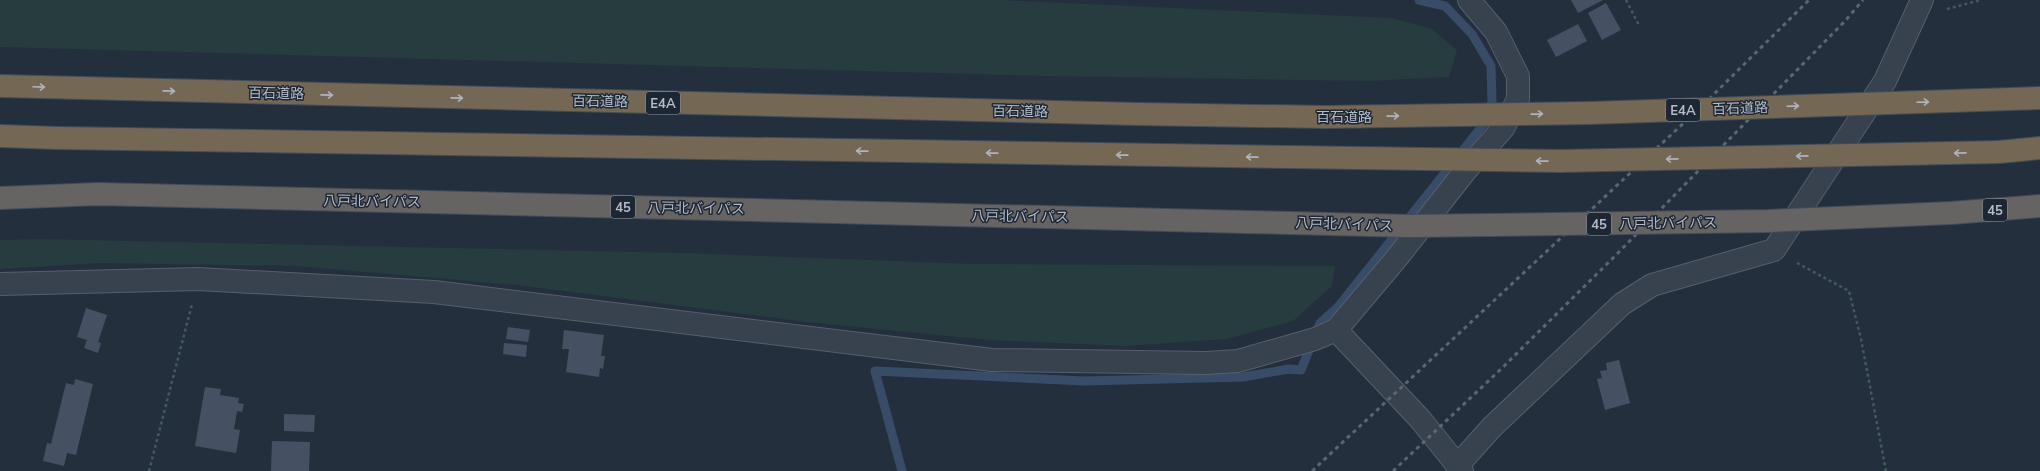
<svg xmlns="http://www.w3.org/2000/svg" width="2040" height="471" viewBox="0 0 2040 471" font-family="Mulish,'Noto Sans JP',sans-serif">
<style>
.green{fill:#263c3f}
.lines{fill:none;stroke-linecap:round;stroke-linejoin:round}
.stream{stroke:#394c67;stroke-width:9}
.building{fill:#455162}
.minor-casing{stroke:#565f6c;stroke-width:24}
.trunk-casing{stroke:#434c59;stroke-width:24}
.motorway-casing{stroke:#434c59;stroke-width:24}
.path{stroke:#44595c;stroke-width:2.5;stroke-dasharray:3 3;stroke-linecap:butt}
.minor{stroke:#38414e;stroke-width:22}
.trunk{stroke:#656462;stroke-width:22}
.motorway{stroke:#746855;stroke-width:22}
.rail{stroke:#5a6575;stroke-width:3;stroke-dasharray:4 4;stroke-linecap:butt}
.trunk-bridge-casing{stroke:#434c59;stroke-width:24;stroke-linecap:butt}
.motorway-bridge-casing{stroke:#434c59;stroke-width:24;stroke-linecap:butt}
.trunk-bridge{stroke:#656462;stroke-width:22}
.motorway-bridge{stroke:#746855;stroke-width:22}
.oneway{stroke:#aeb4bd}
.labels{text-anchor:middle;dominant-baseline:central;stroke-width:3;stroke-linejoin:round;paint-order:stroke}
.shield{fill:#1d2633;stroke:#878f9c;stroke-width:1}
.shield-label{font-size:13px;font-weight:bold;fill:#b4bcc9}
.street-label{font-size:14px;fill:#b4bcc9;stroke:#1d2633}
</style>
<rect width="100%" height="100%" fill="#242f3e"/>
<g class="green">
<polygon points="0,0 1001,0 1392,18 1432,29 1457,50 1449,77 1369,81 1046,76 0,47"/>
<polygon points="40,239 684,253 973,264 1335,266 1332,286 1293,321 1226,339 1126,346 989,340 806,322 517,285 296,266 102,263 0,269 0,240"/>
</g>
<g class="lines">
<polyline class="stream" points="902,471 875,371 1084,381 1243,377 1289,369 1301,370 1320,323 1338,307 1487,120 1492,101 1491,66 1472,34 1445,6 1419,0"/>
</g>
<g class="building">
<polygon points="1571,0 1603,0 1578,13"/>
<polygon points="1606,3 1621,30 1602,40 1588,13"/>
<polygon points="1578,24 1587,41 1556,57 1547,40"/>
<polygon points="86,308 107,315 98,342 101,343 98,353 84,348 87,340 77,337"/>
<polygon points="508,327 530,330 528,342 506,339"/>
<polygon points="564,330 604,335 601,356 605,356 603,369 600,368 599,377 566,372 569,349 562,349"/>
<polygon points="504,343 527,345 526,357 503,354"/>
<polygon points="1619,360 1630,403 1605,410 1597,379 1602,378 1600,371 1607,370 1606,363"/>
<polygon points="75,379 93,384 76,455 67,453 64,466 43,461 47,443 51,444 66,383 74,385"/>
<polygon points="205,387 221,389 220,395 239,398 238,403 244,404 242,412 237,411 234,429 240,430 236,453 195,446"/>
<polygon points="284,414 315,415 314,432 284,431"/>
<polygon points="272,441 310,442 309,471 271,471"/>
</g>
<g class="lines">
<g class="minor-casing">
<g id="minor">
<polyline points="0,284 198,279 434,292 992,360 1206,363 1238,361 1315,339 1336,330 1396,259 1466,170 1504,127 1518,99 1518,76 1496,32 1469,0"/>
<polyline points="1336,330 1420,419 1462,471"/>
<polyline points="1457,466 1492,427 1622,304 1652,285 1774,250 1885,81 1922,0"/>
</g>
</g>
<g class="trunk-casing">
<g id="trunk">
<polyline points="0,198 98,194 1247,222"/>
<polyline points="1951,213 2040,206"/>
</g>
</g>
<g class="motorway-casing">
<g id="motorway">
<polyline points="0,86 1137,114 1326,117"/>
<polyline points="0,136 57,138 1291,157"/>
<polyline points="1999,152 2040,148"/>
</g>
</g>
<g class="path">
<polyline points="1626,0 1639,25"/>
<polyline points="1947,9 1981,0"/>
<polyline points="1797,263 1849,291 1861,339 1886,471"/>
<polyline points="149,471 192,304"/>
</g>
<use href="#minor" class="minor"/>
<use href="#trunk" class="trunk"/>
<use href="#motorway" class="motorway"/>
<g class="rail">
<polyline points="1312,471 1704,104 1809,0"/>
<polyline points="1393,471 1501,369 1613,258 1845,21 1863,0"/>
</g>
<g class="trunk-bridge-casing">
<polyline id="trunk-bridge" points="1247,222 1410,226 1768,221 1951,213"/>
</g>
<g class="motorway-bridge-casing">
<g id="motorway-bridge">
<polyline points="1326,117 1589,113 2040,98"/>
<polyline points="1291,157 1560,161 1999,152"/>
</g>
</g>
<use href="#trunk-bridge" class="trunk-bridge"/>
<use href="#motorway-bridge" class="motorway-bridge"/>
</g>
<defs><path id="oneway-shaft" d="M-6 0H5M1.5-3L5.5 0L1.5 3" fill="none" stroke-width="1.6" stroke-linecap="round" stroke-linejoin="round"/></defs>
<g class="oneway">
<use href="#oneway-shaft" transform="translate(39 87) rotate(2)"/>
<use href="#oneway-shaft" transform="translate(169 91) rotate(1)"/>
<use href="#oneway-shaft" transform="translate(327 95) rotate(1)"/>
<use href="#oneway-shaft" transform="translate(457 98) rotate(1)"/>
<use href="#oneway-shaft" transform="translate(1923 102) rotate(-2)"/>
<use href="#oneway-shaft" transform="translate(1793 106) rotate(-2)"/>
<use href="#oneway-shaft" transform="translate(1537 114) rotate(-1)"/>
<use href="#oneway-shaft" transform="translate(1393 116) rotate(-1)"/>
<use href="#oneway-shaft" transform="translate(862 151) rotate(-179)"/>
<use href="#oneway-shaft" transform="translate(992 153) rotate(-179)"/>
<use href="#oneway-shaft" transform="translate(1960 153) rotate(179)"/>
<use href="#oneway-shaft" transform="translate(1122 155) rotate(-179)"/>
<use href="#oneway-shaft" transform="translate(1802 156) rotate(179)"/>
<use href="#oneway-shaft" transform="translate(1252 157) rotate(-179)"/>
<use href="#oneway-shaft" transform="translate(1672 159) rotate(179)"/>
<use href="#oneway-shaft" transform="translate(1542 161) rotate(-179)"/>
</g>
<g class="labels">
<g class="shield">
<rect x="646" y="92" width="34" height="22" rx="3"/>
<rect x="1666" y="99" width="34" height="22" rx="3"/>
<rect x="611" y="196" width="24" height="22" rx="3"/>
<rect x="1983" y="199" width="24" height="22" rx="3"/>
<rect x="1587" y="213" width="24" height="22" rx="3"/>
</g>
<g class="shield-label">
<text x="663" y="103">E4A</text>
<text x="1683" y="110">E4A</text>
<text x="623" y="207">45</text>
<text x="1995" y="210">45</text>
<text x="1599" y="224">45</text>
</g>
<g class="street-label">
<text transform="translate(276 93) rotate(1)">百石道路</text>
<text transform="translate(600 101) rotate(1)">百石道路</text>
<text transform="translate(1740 108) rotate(-2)">百石道路</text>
<text transform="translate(1020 111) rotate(1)">百石道路</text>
<text x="1344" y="117">百石道路</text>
<text transform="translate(372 201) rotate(1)">八戸北バイパス</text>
<text transform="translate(696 208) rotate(1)">八戸北バイパス</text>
<text transform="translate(1020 216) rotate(1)">八戸北バイパス</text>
<text transform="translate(1668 223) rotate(-1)">八戸北バイパス</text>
<text transform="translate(1344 224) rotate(2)">八戸北バイパス</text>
</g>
</g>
</svg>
